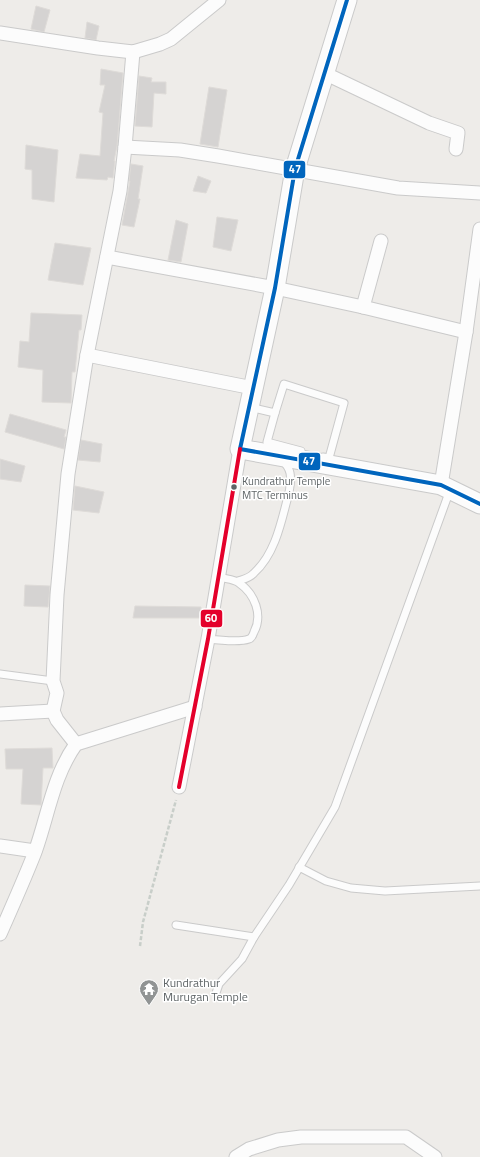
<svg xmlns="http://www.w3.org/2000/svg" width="480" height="1157" viewBox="0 0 480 1157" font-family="'Titillium Web',sans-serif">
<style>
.building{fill:#d5d3d2;stroke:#dedbd8}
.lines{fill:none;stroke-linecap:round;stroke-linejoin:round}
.lane-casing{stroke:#cacaca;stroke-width:9}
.street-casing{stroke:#cacaca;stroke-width:15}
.secondary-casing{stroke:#cacaca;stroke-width:21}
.path{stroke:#c8cec9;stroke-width:2.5;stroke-dasharray:4 2;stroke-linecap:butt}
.lane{stroke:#fcfcfc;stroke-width:7}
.street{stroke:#fcfcfc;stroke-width:13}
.secondary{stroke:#fcfcfc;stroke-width:19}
.bus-1-casing{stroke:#fff;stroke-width:7}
.bus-2-casing{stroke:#fff;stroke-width:7}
.bus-1{stroke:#0065bd;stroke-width:4}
.bus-2{stroke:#e4002b;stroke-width:4}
.bus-dot{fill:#5f6567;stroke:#fff;stroke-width:1.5}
.labels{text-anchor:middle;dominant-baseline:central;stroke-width:3;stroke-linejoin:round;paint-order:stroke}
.bus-label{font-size:11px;fill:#5f6567;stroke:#fff;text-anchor:start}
.poi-label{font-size:12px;fill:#5f6567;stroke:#fff;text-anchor:start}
.line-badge{stroke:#fff;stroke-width:1.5}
.badge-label{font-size:11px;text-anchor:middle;font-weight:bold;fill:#fff}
</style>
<rect width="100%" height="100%" fill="#eeece9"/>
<g class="building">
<polygon points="36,6 50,10 44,32 31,29"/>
<polygon points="87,22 99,26 96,40 85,38"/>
<polygon points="101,69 123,73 117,146 114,161 115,161 113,178 108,177 107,180 76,178 80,154 100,156 103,113 99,112 105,85 100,85"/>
<polygon points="139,76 152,78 151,82 166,82 166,94 154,93 152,127 135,126"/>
<polygon points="209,87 227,90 218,147 200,144"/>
<polygon points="26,145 58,150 54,202 32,199 32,170 25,169"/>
<polygon points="131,164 143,166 138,199 140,199 134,227 122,225 130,181 129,181"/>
<polygon points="198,176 211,181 206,193 193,191"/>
<polygon points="217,217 238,220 231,251 213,247"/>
<polygon points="176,220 188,224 181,262 168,260"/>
<polygon points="55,243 91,248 83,285 48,280"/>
<polygon points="31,313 82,315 81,330 79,330 75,372 72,372 71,403 42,402 43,370 18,367 20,341 29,342"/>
<polygon points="10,414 66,430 64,437 66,437 64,449 5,432"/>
<polygon points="81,440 102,444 100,462 78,460"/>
<polygon points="0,459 25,466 21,482 0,479"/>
<polygon points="75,486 104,492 99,513 73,510"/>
<polygon points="25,585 50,586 48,607 24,606"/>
<polygon points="135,606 201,607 200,618 133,618"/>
<polygon points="52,748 53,768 43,768 41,805 21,804 23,769 6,769 5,749"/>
</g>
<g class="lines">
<g class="lane-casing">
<g id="lane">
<polyline points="249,407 275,413 284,384 344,403 329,458 323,457"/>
<polyline points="275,413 267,442 301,451"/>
<path d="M238,581c6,-2 12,-3 16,-8 19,-17 26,-45 32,-69 3,-10 6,-21 4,-31 -1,-5 -4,-9 -8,-13"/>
<path d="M208,639c9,1 33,3 41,0 3,-1 4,-4 5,-7 9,-17 1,-38 -15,-49 -5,-4 -14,-4 -20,-6"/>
<polyline points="0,674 53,681"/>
<polyline points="299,867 326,881 351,888 385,891 480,886"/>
<polyline points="176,925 254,937"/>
<polyline points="216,993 219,984 242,959 254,937 289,885 335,807 450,490"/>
</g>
</g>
<g class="street-casing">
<g id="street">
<polyline points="0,33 98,48 133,52 160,44 171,39 219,0"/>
<polyline points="324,73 429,123 458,133 456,149"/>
<polyline points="125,147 180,150 218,156 398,188 480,193"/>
<polyline points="107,257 275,288 363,307 466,332"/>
<polyline points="363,307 381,241"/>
<polyline points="87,355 253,388"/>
<polyline points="441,485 466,332 480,229"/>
<polyline points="0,714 53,711"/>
<polyline points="76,744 57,720 53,711 57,693 53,681 57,595 68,474 87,355 120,191 125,147 133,52"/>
<polyline points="179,787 208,639 240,449"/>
<polyline points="0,846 35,851"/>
<path d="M0,934c12,-27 24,-54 35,-82 13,-36 18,-76 41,-108l119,-37"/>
<polyline points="236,1157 249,1149 278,1140 301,1137 406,1137 435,1157"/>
</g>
</g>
<g class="secondary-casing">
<polyline id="secondary" points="347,0 295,169 275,288 240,449 441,485 480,504"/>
</g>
<polyline class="path" points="140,946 143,922 176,800"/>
<use href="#lane" class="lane"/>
<use href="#street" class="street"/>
<use href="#secondary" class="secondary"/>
<g class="bus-1-casing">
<polyline id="bus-1" points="347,0 295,169 275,288 240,449 441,485 480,504"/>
</g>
<g class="bus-2-casing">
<polyline id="bus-2" points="179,787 208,639 240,449"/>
</g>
<use href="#bus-1" class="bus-1"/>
<use href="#bus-2" class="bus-2"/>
</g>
<defs>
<g id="temple-pin" transform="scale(1)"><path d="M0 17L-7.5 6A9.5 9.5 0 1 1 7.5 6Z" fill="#919494" stroke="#fff"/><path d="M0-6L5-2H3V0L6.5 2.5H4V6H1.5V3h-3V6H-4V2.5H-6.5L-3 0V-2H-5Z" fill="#fff"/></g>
</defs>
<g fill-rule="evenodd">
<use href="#temple-pin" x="149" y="989"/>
</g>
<circle class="bus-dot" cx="234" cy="487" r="3.5"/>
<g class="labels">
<g class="bus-label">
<text x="242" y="481">Kundrathur Temple<tspan x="242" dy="14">MTC Terminus</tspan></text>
</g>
<g class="poi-label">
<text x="163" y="982">Kundrathur<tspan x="163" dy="14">Murugan Temple</tspan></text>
</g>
</g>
<g class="line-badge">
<rect x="283" y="160" width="23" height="19" rx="4" fill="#0065bd"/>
<rect x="298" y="452" width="23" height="19" rx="4" fill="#0065bd"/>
<rect x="200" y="609" width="23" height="19" rx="4" fill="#e4002b"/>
</g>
<g class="badge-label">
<text x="295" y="173">47</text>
<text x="309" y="465">47</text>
<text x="211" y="622">60</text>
</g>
</svg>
